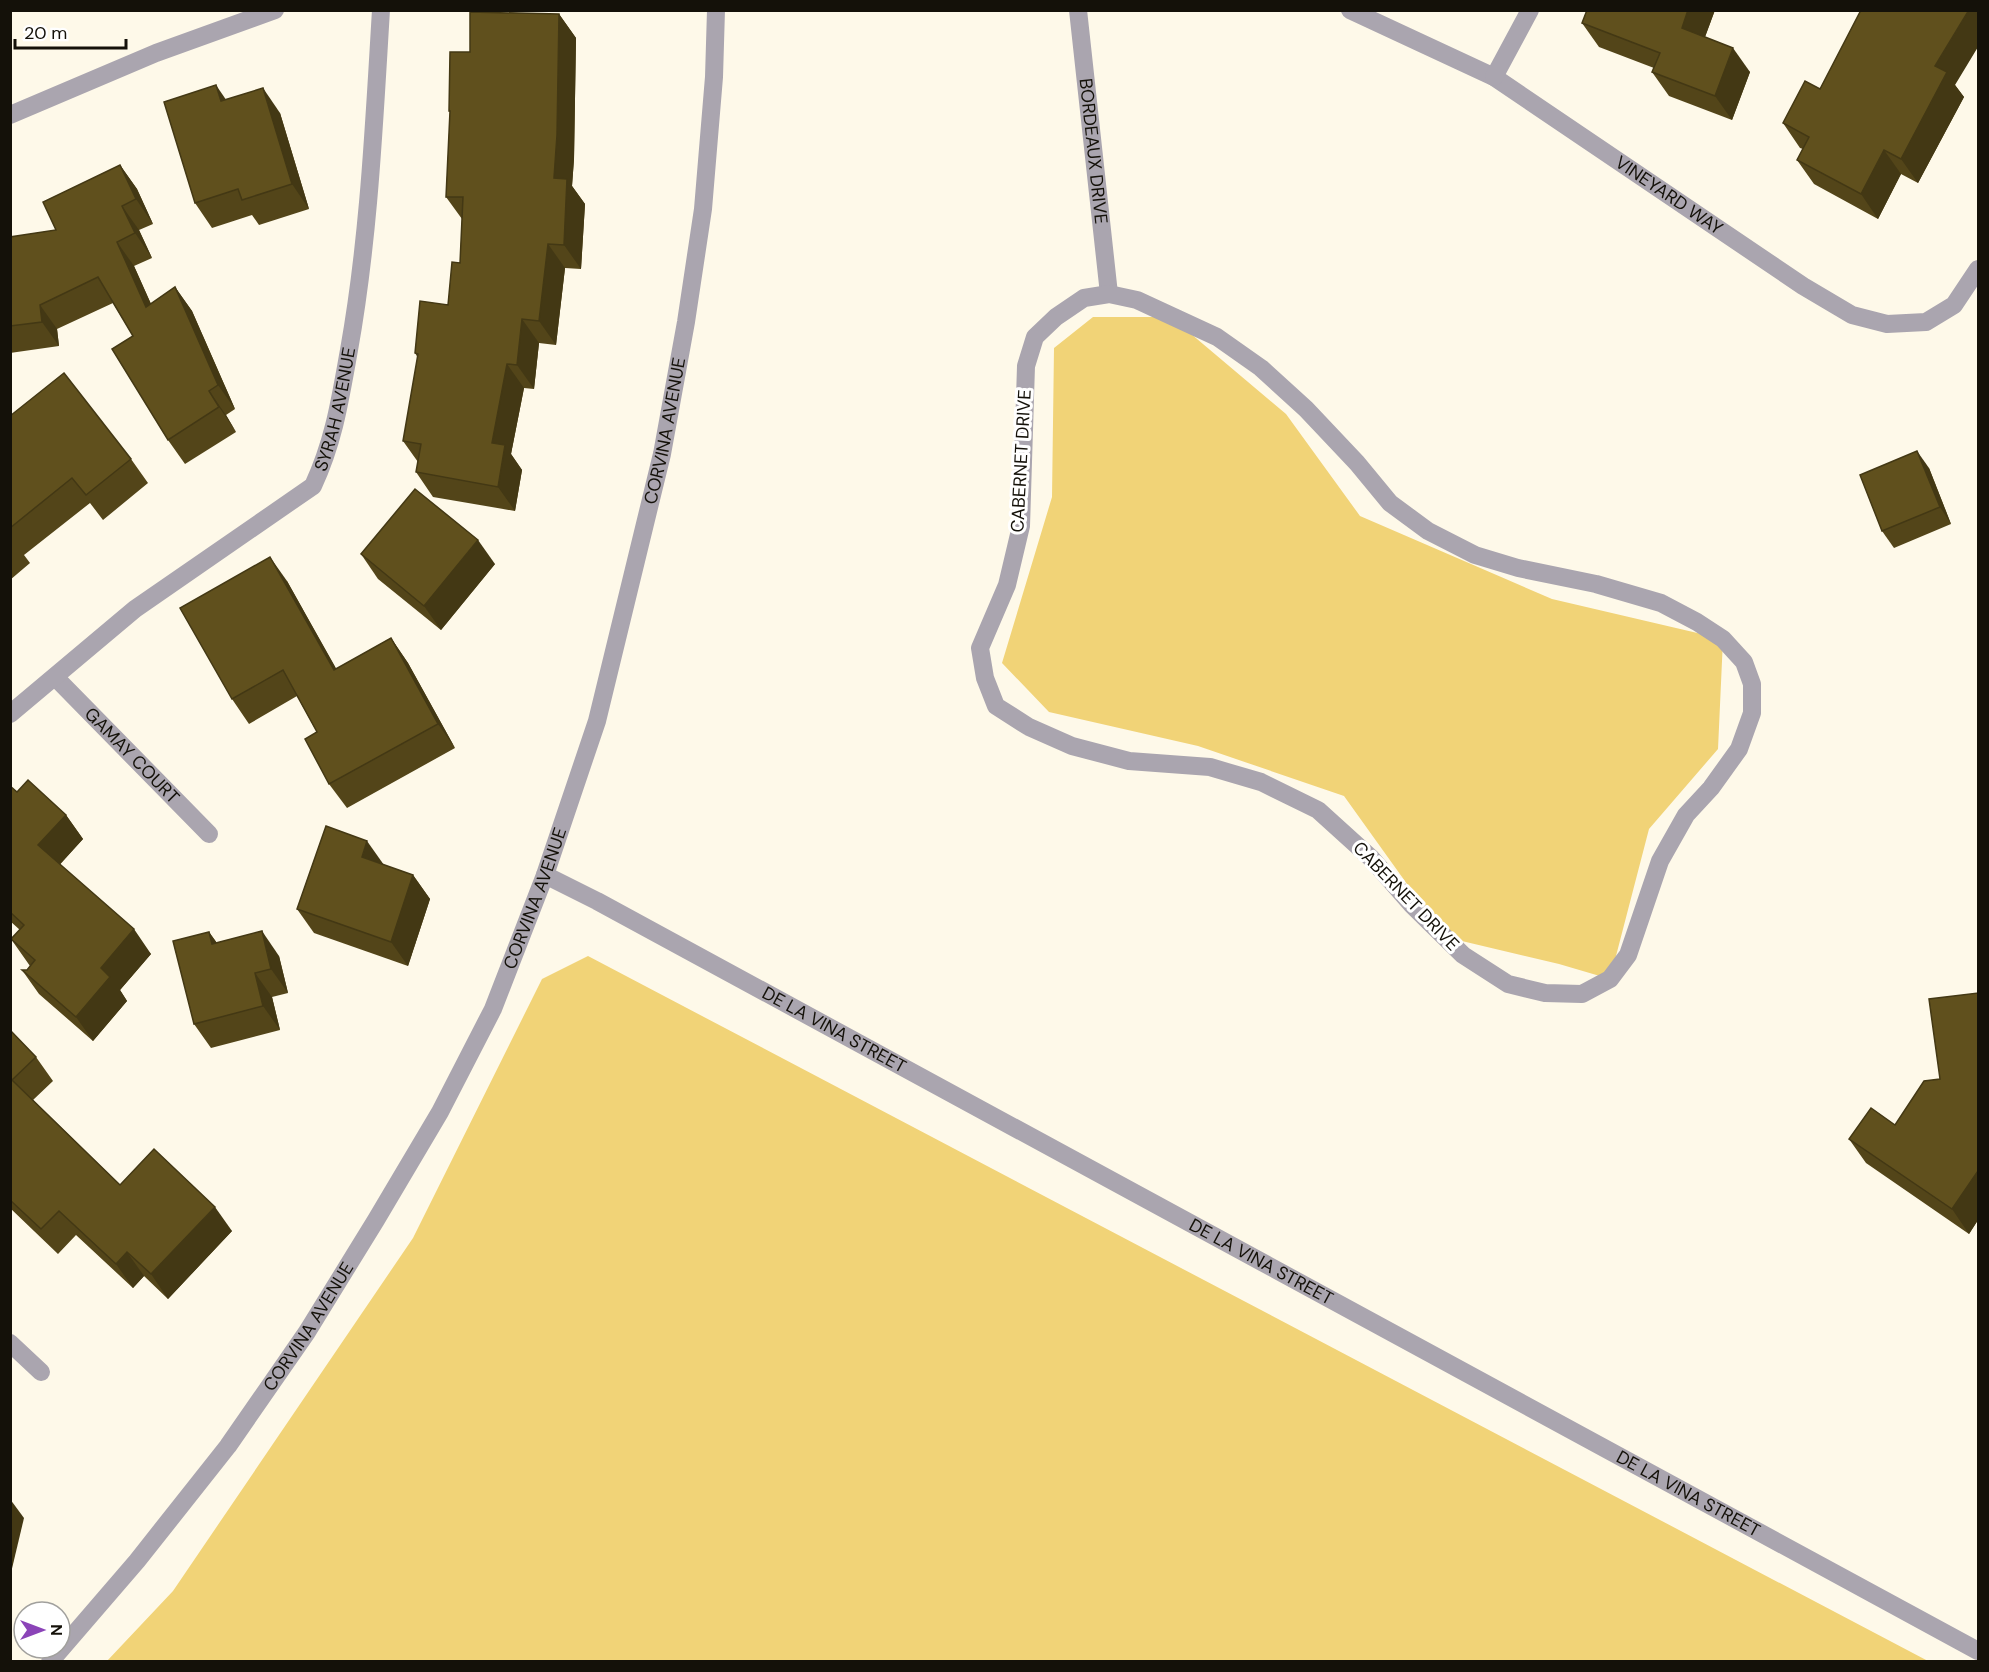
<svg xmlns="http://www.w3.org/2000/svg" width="1989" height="1672" viewBox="0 0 1989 1672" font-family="'DM Sans',sans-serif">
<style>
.green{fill:#f1d377}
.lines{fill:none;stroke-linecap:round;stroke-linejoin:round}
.minor{stroke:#aaa5af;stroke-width:18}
.wall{fill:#534519}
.shaded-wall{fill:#433814}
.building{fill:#60501d;stroke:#433814;stroke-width:1.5}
.labels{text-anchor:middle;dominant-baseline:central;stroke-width:6;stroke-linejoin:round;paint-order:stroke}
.street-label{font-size:18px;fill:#141109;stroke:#fff}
</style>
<rect width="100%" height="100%" fill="#fef9e9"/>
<g class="green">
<polygon points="1093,317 1171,317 1286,414 1360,516 1552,599 1723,639 1718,749 1649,829 1610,979 1559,964 1445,937 1344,796 1198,746 1049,712 1002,663 1052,497 1054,348"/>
<polygon points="588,956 1928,1661 107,1661 173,1591 413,1238 542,979"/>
</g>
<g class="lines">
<g class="minor">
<path id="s1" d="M1078,10l31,284"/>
<path id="s2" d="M1350,10l144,67 309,209 49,29 35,9 39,-2 28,-17 24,-36"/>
<polyline points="1494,77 1530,10"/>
<polyline points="10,115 156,53 275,10"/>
<polygon points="1109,294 1137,300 1217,337 1261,368 1306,409 1357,463 1390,503 1428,531 1475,555 1518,568 1596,584 1661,603 1697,622 1723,639 1744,662 1752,684 1752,713 1739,749 1711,788 1686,815 1660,861 1628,955 1610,979 1582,994 1545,993 1508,984 1463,955 1412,905 1371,858 1318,810 1261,782 1210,767 1129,761 1072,746 1029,727 996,706 985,678 980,648 1007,585 1021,526 1026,366 1035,337 1056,317 1084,298"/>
<path id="s3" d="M55,677l154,157"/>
<path id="s4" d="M10,714l125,-105 178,-123c21,-45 27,-86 36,-136 20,-112 25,-226 32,-340"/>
<path id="s5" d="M545,875l52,26 1381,750"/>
<polyline points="10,1343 41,1372"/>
<path id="s6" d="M50,1662l87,-101 91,-115 79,-114 69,-112 64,-108 53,-103 52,-134 52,-154 65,-267 24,-132 17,-113 11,-132 2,-67"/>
</g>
</g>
<g class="wall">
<polygon points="1587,10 1715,10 1705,37 1750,72 1732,120 1669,96 1652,72 1654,68 1599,47 1582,23"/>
<polygon points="559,14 576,38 574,159 572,186 585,204 581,269 565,268 556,345 539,343 534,389 524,388 511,454 522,470 515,511 433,497 416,472 418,462 403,441 418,358 415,353 448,305 460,263 462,219 446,197 450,112 449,111 470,52"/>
<polygon points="1955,85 1964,97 1918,183 1901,174 1878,219 1814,184 1797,160 1803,149 1800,148 1783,123 1820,89"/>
<polygon points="226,100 280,113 309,209 259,225 252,215 212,228 195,203"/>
<polygon points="120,165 137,189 153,224 139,230 152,258 134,266 151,304 175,287 192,311 235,409 226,415 236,432 185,464 168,440 133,336 113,303 57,329 59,346 10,353 10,237 56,230"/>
<polygon points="10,416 131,459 148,483 103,520 90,503 24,555 30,563 10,580"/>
<polygon points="1929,468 1951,524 1894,548 1882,531"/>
<polygon points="361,554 495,564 441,630 378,579"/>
<polygon points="287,581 336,669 391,638 408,663 455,748 347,808 329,784 317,732 297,696 249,724 232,699"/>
<polygon points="10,786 17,792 66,815 83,839 60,864 151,954 120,990 127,1001 93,1041 39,994 22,970 27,970 30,966 11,939 20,930 10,921"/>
<polygon points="384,865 413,875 430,899 408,966 314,933 297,909"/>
<polygon points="209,932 217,943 279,956 288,993 272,997 280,1030 211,1048 194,1024"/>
<polygon points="1978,993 1978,1220 1969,1234 1866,1163 1849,1139 1895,1125 1940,1079"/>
<polygon points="10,1030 36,1057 53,1081 33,1100 120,1185 232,1231 168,1299 144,1276 133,1288 76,1235 58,1254 10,1208"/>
</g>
<g class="shaded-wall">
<polygon points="1688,10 1715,10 1699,53 1682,28"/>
<polygon points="1969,10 1978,10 1978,47 1955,85 1964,97 1918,183 1901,159 1935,66"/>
<polygon points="559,14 576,38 574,159 572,186 585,204 581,269 564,245 554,178"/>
<polygon points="1733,48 1750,72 1732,120 1715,96"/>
<polygon points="216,85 233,110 221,101"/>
<polygon points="263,88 280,113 309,209 292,184"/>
<polygon points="1884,150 1901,174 1878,219 1861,194"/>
<polygon points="120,165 137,189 153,224 136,199"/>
<polygon points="122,206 139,230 152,258 135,233"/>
<polygon points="117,242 134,266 163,331 146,307"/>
<polygon points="548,244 565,268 556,345 539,321"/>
<polygon points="175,287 192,311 235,409 218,385"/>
<polygon points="40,305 57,329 59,346 42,322"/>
<polygon points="522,319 539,343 534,389 517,365"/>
<polygon points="507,364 524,388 511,454 522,470 515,511 498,487 492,443"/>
<polygon points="209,391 226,415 236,432 219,407"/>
<polygon points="1917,451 1929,468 1951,524 1940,507"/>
<polygon points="478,540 495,564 441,630 424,606"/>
<polygon points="270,557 287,581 351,695 334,670"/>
<polygon points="391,638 408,663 455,748 438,724"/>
<polygon points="66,815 83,839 55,870 38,845"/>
<polygon points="367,841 384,865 362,857"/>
<polygon points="413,875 430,899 408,966 391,942"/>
<polygon points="134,929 151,954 120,990 127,1001 93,1041 76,1017 101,968"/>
<polygon points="262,931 279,956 288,993 271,969"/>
<polygon points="209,932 226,956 212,944"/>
<polygon points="255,973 272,997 280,1030 263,1006"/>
<polygon points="1978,1171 1978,1220 1969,1234 1952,1209"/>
<polygon points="215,1207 232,1231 168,1299 151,1274"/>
<polygon points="127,1252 144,1276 133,1288 116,1264"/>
<polygon points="10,1499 24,1518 10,1577"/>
</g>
<g class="building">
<polygon points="1587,10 1688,10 1682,28 1733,48 1715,96 1652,72 1660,53 1582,23"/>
<polygon points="1861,10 1969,10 1935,66 1947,72 1901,159 1884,150 1861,194 1797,160 1809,137 1783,123 1805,81 1820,89"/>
<polygon points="470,12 559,14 557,135 554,178 567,179 564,245 548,244 539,321 522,319 517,365 507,364 492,443 505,445 498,487 416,472 421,444 403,441 418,354 415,353 420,301 448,305 452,262 460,263 463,197 446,197 450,111 449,111 450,52 470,52"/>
<polygon points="216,85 221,101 263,88 292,184 242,200 238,189 195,203 164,102"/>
<polygon points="120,165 136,199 122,206 135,233 117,242 146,307 175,287 218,385 209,391 219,407 168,440 112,349 133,336 98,277 40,305 42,322 10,326 10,237 56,230 43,202"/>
<polygon points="64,373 131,459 86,495 72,478 10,528 10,416"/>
<polygon points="1917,451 1940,507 1882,531 1860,475"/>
<polygon points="415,489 478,540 424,606 361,554"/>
<polygon points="270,557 334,670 391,638 438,724 329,784 305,739 317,732 283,670 232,699 180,608"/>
<polygon points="28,780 66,815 38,845 134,929 101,968 110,977 76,1017 22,970 27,970 35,960 11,939 24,925 10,912 10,786 17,792"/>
<polygon points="326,826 367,841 362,857 413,875 391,942 297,909"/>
<polygon points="262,931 271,969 255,973 263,1006 194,1024 173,941 209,932 212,944"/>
<polygon points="1978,993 1978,1171 1952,1209 1849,1139 1871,1108 1895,1125 1924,1081 1940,1079 1929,999"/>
<polygon points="10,1030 36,1057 12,1080 120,1185 154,1149 215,1207 151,1274 127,1252 116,1264 59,1211 41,1229 10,1200"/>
</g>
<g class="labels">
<g class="street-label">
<text stroke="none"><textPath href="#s1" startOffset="142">BORDEAUX DRIVE</textPath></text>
<text stroke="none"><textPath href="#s2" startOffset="370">VINEYARD WAY</textPath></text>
<text stroke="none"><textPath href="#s4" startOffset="460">SYRAH AVENUE</textPath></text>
<text stroke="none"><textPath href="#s6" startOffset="1396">CORVINA AVENUE</textPath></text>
<text transform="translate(1021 461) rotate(-87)">CABERNET DRIVE</text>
<text stroke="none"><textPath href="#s3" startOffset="110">GAMAY COURT</textPath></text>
<text transform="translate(1406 896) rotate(46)">CABERNET DRIVE</text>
<text stroke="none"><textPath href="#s6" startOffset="910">CORVINA AVENUE</textPath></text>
<text stroke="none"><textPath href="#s5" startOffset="328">DE LA VINA STREET</textPath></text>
<text stroke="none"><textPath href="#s5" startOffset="814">DE LA VINA STREET</textPath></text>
<text stroke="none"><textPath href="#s6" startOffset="424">CORVINA AVENUE</textPath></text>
<text stroke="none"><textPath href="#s5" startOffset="1300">DE LA VINA STREET</textPath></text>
</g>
</g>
<rect width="1989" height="1672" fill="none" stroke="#141109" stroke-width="24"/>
<g transform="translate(42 1630) rotate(90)"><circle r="28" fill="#ffffff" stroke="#a1a09d" stroke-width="1.5"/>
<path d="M0-4.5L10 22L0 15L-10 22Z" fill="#8b44b8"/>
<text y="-9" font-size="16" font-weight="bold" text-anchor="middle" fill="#141109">N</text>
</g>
<path d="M15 39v9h111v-9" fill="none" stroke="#141109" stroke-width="3"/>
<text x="24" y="39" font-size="18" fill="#141109" stroke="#ffffff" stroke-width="4.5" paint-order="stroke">20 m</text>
</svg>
